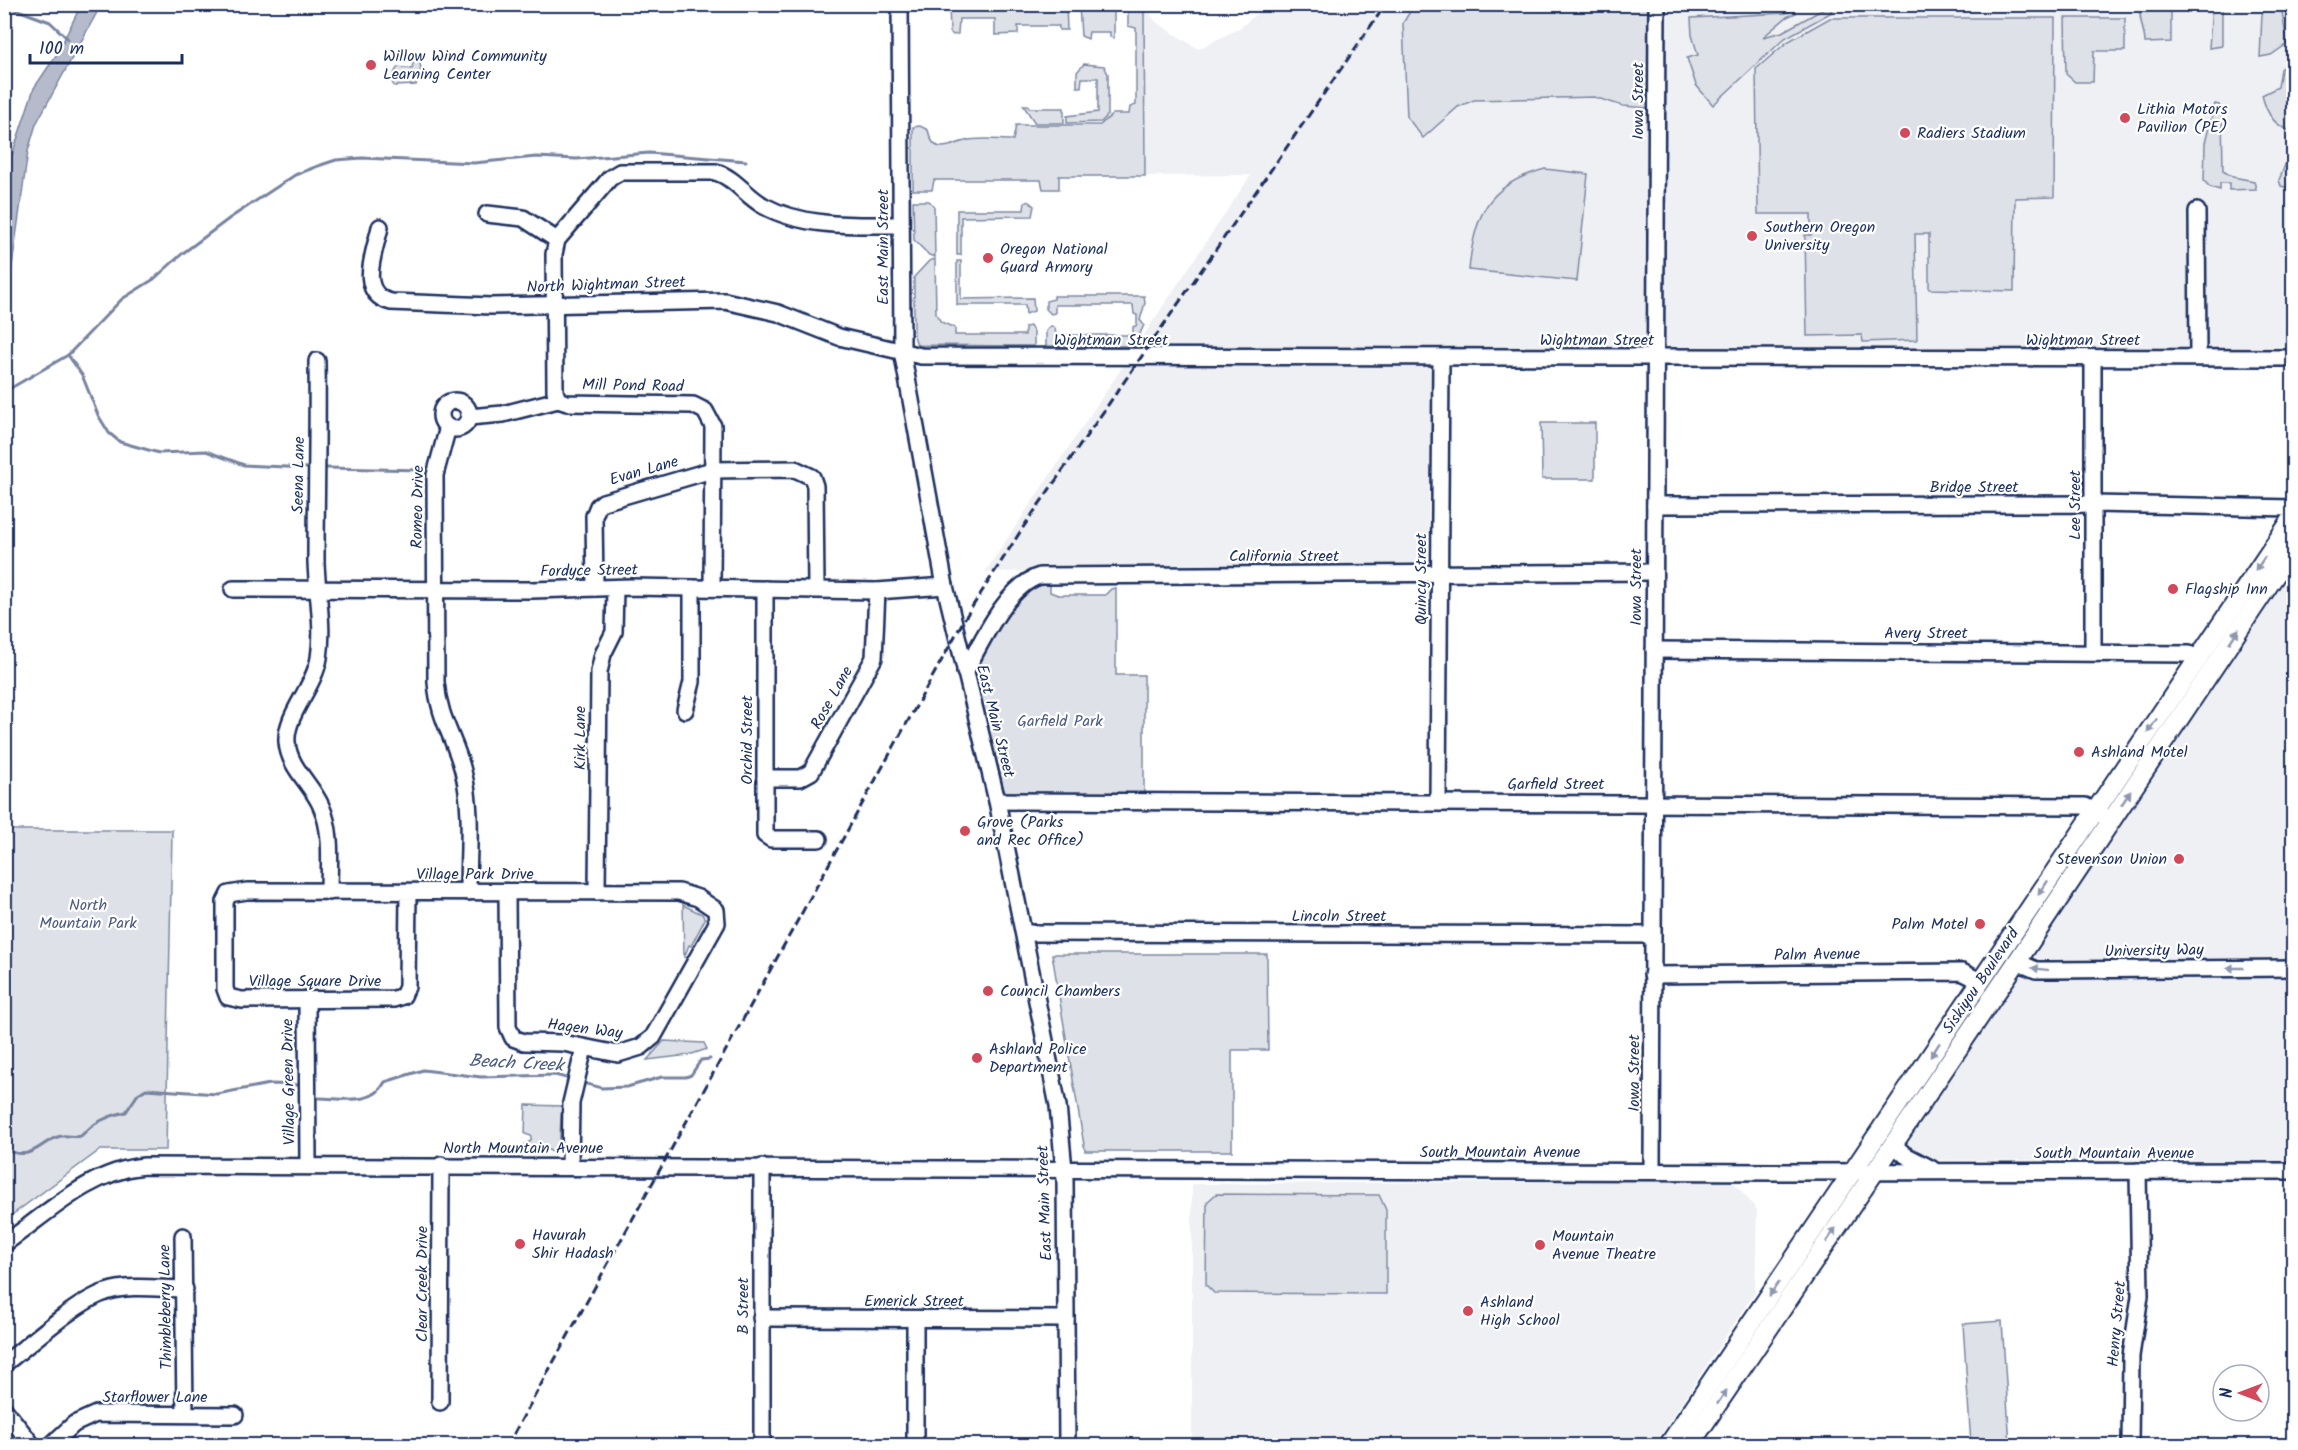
<svg xmlns="http://www.w3.org/2000/svg" width="2298" height="1450" viewBox="0 0 2298 1450" font-family="Kalam,sans-serif">
<style>
.built{fill:#eff0f4}
.green{fill:#dee1e7;stroke:#7c88a2;stroke-width:1.5}
.water{fill:#b5bbca;stroke:#77839f;stroke-width:1.5}
.lines{fill:none;stroke-linecap:round;stroke-linejoin:round}
.stream{stroke:#77839f;stroke-width:3}
.minor-casing{stroke:#1b2f5e;stroke-width:20}
.major-casing{stroke:#1b2f5e;stroke-width:22}
.minor{stroke:#fff;stroke-width:15}
.major{stroke:#fff;stroke-width:18}
.rail{stroke:#1b2f5e;stroke-width:3;stroke-dasharray:9 4.5;stroke-linecap:butt}
.oneway{fill:#8d97ae}
.poi-dot{fill:#d1495b;stroke:#fff;stroke-width:2}
.labels{text-anchor:middle;dominant-baseline:central;stroke-width:4.5;stroke-linejoin:round;paint-order:stroke}
.poi-label{font-size:16px;fill:#1b2f5e;stroke:#fff;text-anchor:start}
.street-label{font-size:16px;fill:#1b2f5e;stroke:#fff}
.park-label{font-size:16px;fill:#4c5c80;stroke:#fff}
.water-label{font-size:18px;font-style:italic;fill:#49597e;stroke:#fff}
</style>
<rect width="100%" height="100%" fill="#fff"/>
<filter id="ink" filterUnits="userSpaceOnUse"><feTurbulence type="fractalNoise" baseFrequency=".0167" numOctaves="2"/><feDisplacementMap in="SourceGraphic" scale="12" xChannelSelector="R" yChannelSelector="G"/><feConvolveMatrix kernelMatrix="1 2 1 2 8 2 1 2 1" color-interpolation-filters="sRGB"/></filter>
<g filter="url(#ink)">
<g class="built">
<polygon points="1268,4 2293,5 2293,351 1434,350 1427,567 985,572 1251,175 1145,176 1144,6 1156,22 1198,49 1240,28"/>
<polygon points="2293,568 2293,1161 1926,1160 1903,1145 1904,1140"/>
<polygon points="1573,1179 1732,1180 1757,1210 1755,1292 1654,1445 1192,1446 1192,1184 1552,1182"/>
</g>
<g class="green">
<polygon points="949,5 1066,5 1067,30 1059,30 1059,26 1018,26 1018,34 995,35 995,19 959,19 958,34 953,35 950,32"/>
<polygon points="1079,5 1114,5 1114,38 1110,37 1110,32 1089,32 1088,39 1081,36"/>
<path d="M1128,5l16,1 1,170h-86v13h-16l-2,-9h-107l-2,10h-19v-63l7,-1 8,4c6,28 23,14 37,11 14,-4 34,-1 48,-1l3,-15h84l13,-11h16l1,-7 6,-2v-77l-8,-2z"/>
<polygon points="1414,5 1648,5 1648,108 1623,106 1594,97 1474,100 1458,107 1423,138 1407,117 1403,23"/>
<path d="M2141,5l30,2v35l-26,1c0,-12 -8,-27 -4,-38z"/>
<polygon points="2212,5 2222,5 2222,46 2209,48"/>
<polygon points="2268,5 2281,5 2287,44 2271,55 2260,57 2262,14"/>
<polygon points="1829,6 1832,12 1785,38 1713,105 1696,85 1687,58 1698,55 1692,35 1691,18 1786,13 1794,9 1796,13 1787,17 1763,37 1782,32"/>
<polygon points="1830,18 2055,18 2054,197 2015,198 2014,291 1929,289 1929,234 1915,234 1917,340 1863,342 1862,335 1807,336 1805,235 1811,235 1811,214 1758,214 1756,69 1787,42"/>
<polygon points="2065,18 2125,18 2125,51 2094,51 2093,82 2075,82 2066,74"/>
<path d="M414,57l5,3 2,8 -5,17 -22,1c-4,-5 0,-14 4,-19l14,2z"/>
<path d="M2293,59v72c-18,-3 -27,-19 -31,-36l16,-8 3,-18z"/>
<polygon points="1084,64 1104,66 1108,74 1108,115 1101,122 1067,123 1067,116 1098,112 1098,78 1082,78 1081,87 1077,87 1077,72"/>
<polygon points="2215,104 2219,105 2222,112 2223,171 2233,177 2254,181 2256,189 2229,190 2229,183 2220,183 2220,190 2210,187 2204,181 2205,143"/>
<polygon points="1023,105 1028,105 1029,108 1064,108 1064,123 1035,123"/>
<polygon points="2293,145 2293,189 2281,186 2279,180"/>
<path d="M1545,169l43,5 -11,107 -108,-11c5,-55 19,-86 76,-101z"/>
<polygon points="913,201 929,201 934,206 935,257 929,255 914,240"/>
<polygon points="1028,201 1034,206 1032,216 961,217 961,255 957,255 957,210 1024,210 1025,202"/>
<polygon points="935,259 936,314 941,322 955,328 955,335 1025,335 1025,327 1030,326 1034,332 1034,346 917,345 914,336 914,277 929,261"/>
<polygon points="957,261 961,261 961,299 1033,298 1034,311 1026,314 1025,305 957,305"/>
<polygon points="1054,296 1144,296 1145,303 1140,320 1144,325 1134,346 1046,346 1046,331 1051,326 1055,328 1056,335 1133,335 1133,327 1137,325 1137,315 1134,314 1133,305 1055,305 1055,313 1051,314 1046,309 1046,301 1054,299"/>
<polygon points="1541,423 1595,423 1595,479 1542,479"/>
<path d="M1043,584h7v8l8,3h47l6,-6 5,-1v87h28v119l-137,-1 -3,-3 -30,-113 1,-6c17,-31 31,-79 68,-87z"/>
<polygon points="5,830 172,830 166,1150 100,1150 5,1220"/>
<polygon points="683,905 702,914 705,919 691,946 689,945 684,958"/>
<polygon points="1052,954 1267,954 1268,1050 1232,1050 1232,1151 1085,1151"/>
<polygon points="664,1041 704,1043 707,1049 689,1055 647,1060"/>
<path d="M526,1105l37,1c-5,13 1,38 -9,47l-7,-4 -22,5v-10l6,-3v-5l-6,-2z"/>
<polygon points="1216,1194 1379,1195 1386,1210 1386,1294 1214,1293 1206,1285 1207,1202"/>
<polygon points="2002,1321 2010,1445 1971,1445 1963,1324"/>
</g>
<polygon class="water" points="81,5 101,5 36,124 28,151 8,295 9,328 5,368 4,194 10,161 34,88 57,54"/>
<g class="lines">
<g class="stream">
<polyline points="4,5 50,22 68,39"/>
<polyline points="68,355 82,375 98,415 109,433 120,442 159,453 206,451 244,465 308,468"/>
<polyline points="4,392 68,355 122,299 154,279 183,253 230,218 295,175 318,166 336,160 362,158 474,163 536,157 577,159 649,153 746,161"/>
<polyline points="326,468 423,470"/>
<polyline points="579,1082 602,1088 627,1087 662,1077 686,1077 691,1075 701,1060 710,1059"/>
<path d="M319,1098c24,0 54,8 66,-16l38,-12 58,7 74,-2 15,4"/>
<path d="M4,1149c31,15 38,-11 58,-13 7,-1 11,2 19,0 13,-14 27,-20 45,-24l12,-18 8,-5 71,5 53,-10 30,1"/>
</g>
<g class="minor-casing">
<g id="minor">
<polyline points="900,4 902,351 945,586 997,801 1058,1106 1065,1180 1067,1446"/>
<polyline points="2197,211 2198,357"/>
<polyline points="487,214 523,218 557,240"/>
<path d="M380,227c-5,25 -24,66 11,75l100,4 234,-5 53,12 61,24 82,19 1373,2"/>
<path d="M317,361c1,67 -1,134 -1,201 1,32 8,64 3,96 -5,30 -34,57 -32,84 2,26 24,41 34,64 12,26 8,58 8,86"/>
<circle cx="455" cy="415" r="14"/>
<polyline points="469,417 503,414 558,400"/>
<path d="M448,427l-13,48 1,207c3,38 19,56 27,89 10,39 5,81 5,121"/>
<polyline points="1655,505 2093,504 2294,508"/>
<polyline points="595,588 594,516 598,506 603,502 712,470 795,469 812,477 815,486 816,588"/>
<path d="M712,588l1,-162 -8,-15 -12,-6 -126,-2 -9,-3 -3,-9 -1,-137 3,-14 53,-62 10,-6h96c19,6 31,25 48,34 41,22 92,19 136,19"/>
<polyline points="233,589 532,590 631,587 877,591 945,586"/>
<polyline points="765,589 765,835 771,839 819,839"/>
<polyline points="1654,650 2189,654 2197,658"/>
<polyline points="2093,652 2093,358"/>
<path d="M965,672c16,-29 42,-87 75,-96l614,-4"/>
<polyline points="685,710 692,682 692,588"/>
<polyline points="765,778 800,778 811,772 874,658 877,591"/>
<polyline points="997,801 2085,806 2112,820"/>
<polyline points="1438,801 1441,358"/>
<polyline points="408,892 407,987 403,996 394,999 242,1000 228,997 225,989 225,902 229,894 247,891 679,892 698,898 716,910 717,923 653,1037 641,1047 618,1054 563,1043 524,1042 513,1038 508,1027 507,892"/>
<polyline points="597,892 599,672 603,654 614,632 615,588"/>
<polyline points="1025,933 1652,935"/>
<polyline points="2017,962 2036,970 2051,970 2294,968"/>
<polyline points="1652,975 1962,972 1980,981"/>
<polyline points="307,999 308,1165"/>
<polyline points="1893,1144 1905,1155 1932,1169"/>
<polyline points="570,1166 571,1103 584,1048"/>
<polyline points="1652,1170 1657,4"/>
<polyline points="183,1236 185,1414"/>
<path d="M4,1244c44,-31 86,-73 140,-78l1634,6 516,-1"/>
<polyline points="761,1318 1066,1319"/>
<polyline points="915,1319 915,1446"/>
<path d="M4,1364c26,-20 73,-63 102,-72 23,-8 54,-3 79,-3"/>
<polyline points="440,1402 441,1165"/>
<polyline points="4,1409 33,1446"/>
<polyline points="50,1446 74,1424 96,1414 235,1415"/>
<polyline points="762,1446 762,1167"/>
<polyline points="2130,1446 2131,1356 2140,1296 2138,1171"/>
</g>
</g>
<g class="major-casing">
<g id="major">
<polyline points="1668,1446 2294,516"/>
<polyline points="1689,1446 2018,960 2294,547"/>
</g>
</g>
<use href="#minor" class="minor"/>
<use href="#major" class="major"/>
<polyline class="rail" points="507,1446 965,618 1022,529 1386,4"/>
</g>
<defs><path id="oneway-solid" d="M-6-.8H1V-3.2L6.5 0L1 3.2V.8H-6Z" transform="scale(1.5)"/></defs>
<g class="oneway">
<use href="#oneway-solid" transform="translate(2260 564) rotate(124)"/>
<use href="#oneway-solid" transform="translate(2234 636) rotate(-56)"/>
<use href="#oneway-solid" transform="translate(2152 726) rotate(124)"/>
<use href="#oneway-solid" transform="translate(2126 798) rotate(-56)"/>
<use href="#oneway-solid" transform="translate(2043 888) rotate(124)"/>
<use href="#oneway-solid" transform="translate(2235 968) rotate(-180)"/>
<use href="#oneway-solid" transform="translate(2040 969) rotate(-173)"/>
<use href="#oneway-solid" transform="translate(1935 1050) rotate(123)"/>
<use href="#oneway-solid" transform="translate(1831 1235) rotate(-56)"/>
<use href="#oneway-solid" transform="translate(1774 1289) rotate(124)"/>
<use href="#oneway-solid" transform="translate(1722 1397) rotate(-56)"/>
</g>
</g>
<g class="poi-dot">
<circle cx="371" cy="65" r="6"/>
<circle cx="2125" cy="118" r="6"/>
<circle cx="1905" cy="133" r="6"/>
<circle cx="1752" cy="236" r="6"/>
<circle cx="988" cy="258" r="6"/>
<circle cx="2173" cy="589" r="6"/>
<circle cx="2079" cy="752" r="6"/>
<circle cx="965" cy="831" r="6"/>
<circle cx="2179" cy="859" r="6"/>
<circle cx="1980" cy="924" r="6"/>
<circle cx="988" cy="991" r="6"/>
<circle cx="977" cy="1058" r="6"/>
<circle cx="520" cy="1244" r="6"/>
<circle cx="1540" cy="1245" r="6"/>
<circle cx="1468" cy="1311" r="6"/>
</g>
<g class="labels">
<g class="poi-label">
<text x="383" y="56">Willow Wind Community<tspan x="383" dy="18">Learning Center</tspan></text>
<text x="2137" y="109">Lithia Motors<tspan x="2137" dy="18">Pavilion (PE)</tspan></text>
<text x="1917" y="133">Radiers Stadium</text>
<text x="1764" y="227">Southern Oregon<tspan x="1764" dy="18">University</tspan></text>
<text x="1000" y="249">Oregon National<tspan x="1000" dy="18">Guard Armory</tspan></text>
<text x="2185" y="589">Flagship Inn</text>
<text x="2091" y="752">Ashland Motel</text>
<text x="977" y="822">Grove (Parks<tspan x="977" dy="18">and Rec Office)</tspan></text>
<text x="2167" y="859" text-anchor="end">Stevenson Union</text>
<text x="1968" y="924" text-anchor="end">Palm Motel</text>
<text x="1000" y="991">Council Chambers</text>
<text x="989" y="1049">Ashland Police<tspan x="989" dy="18">Department</tspan></text>
<text x="532" y="1235">Havurah<tspan x="532" dy="18">Shir Hadash</tspan></text>
<text x="1552" y="1236">Mountain<tspan x="1552" dy="18">Avenue Theatre</tspan></text>
<text x="1480" y="1302">Ashland<tspan x="1480" dy="18">High School</tspan></text>
</g>
<g class="street-label">
<text transform="translate(1638 101) rotate(-90)">Iowa Street</text>
<text transform="translate(883 247) rotate(-90)">East Main Street</text>
<text transform="translate(606 285) rotate(-2)">North Wightman Street</text>
<text x="1111" y="340">Wightman Street</text>
<text x="1597" y="340">Wightman Street</text>
<text x="2083" y="340">Wightman Street</text>
<text transform="translate(633 386) rotate(1)">Mill Pond Road</text>
<text transform="translate(644 471) rotate(-16)">Evan Lane</text>
<text transform="translate(299 475) rotate(-89)">Seena Lane</text>
<text x="1974" y="487">Bridge Street</text>
<text transform="translate(2075 505) rotate(-90)">Lee Street</text>
<text transform="translate(418 507) rotate(-89)">Romeo Drive</text>
<text x="1284" y="556">California Street</text>
<text transform="translate(589 571) rotate(-1)">Fordyce Street</text>
<text transform="translate(1421 579) rotate(-90)">Quincy Street</text>
<text transform="translate(1636 587) rotate(-90)">Iowa Street</text>
<text x="1926" y="633">Avery Street</text>
<text transform="translate(832 698) rotate(-61)">Rose Lane</text>
<text transform="translate(995 721) rotate(76)">East Main Street</text>
<text transform="translate(580 738) rotate(-90)">Kirk Lane</text>
<text transform="translate(747 740) rotate(-90)">Orchid Street</text>
<text x="1556" y="784">Garfield Street</text>
<text x="475" y="874">Village Park Drive</text>
<text x="1339" y="916">Lincoln Street</text>
<text transform="translate(2154 951) rotate(-1)">University Way</text>
<text transform="translate(1817 955) rotate(-1)">Palm Avenue</text>
<text x="315" y="981">Village Square Drive</text>
<text transform="translate(1981 981) rotate(-56)">Siskiyou Boulevard</text>
<text transform="translate(585 1029) rotate(7)">Hagen Way</text>
<text transform="translate(1634 1073) rotate(-90)">Iowa Street</text>
<text transform="translate(289 1082) rotate(-91)">Village Green Drive</text>
<text x="523" y="1148">North Mountain Avenue</text>
<text x="1500" y="1152">South Mountain Avenue</text>
<text x="2114" y="1153">South Mountain Avenue</text>
<text transform="translate(1045 1203) rotate(-92)">East Main Street</text>
<text transform="translate(422 1284) rotate(-90)">Clear Creek Drive</text>
<text x="914" y="1301">Emerick Street</text>
<text transform="translate(743 1306) rotate(-90)">B Street</text>
<text transform="translate(166 1307) rotate(-91)">Thimbleberry Lane</text>
<text transform="translate(2117 1324) rotate(-85)">Henry Street</text>
<text x="155" y="1397">Starflower Lane</text>
</g>
<g class="park-label">
<text x="1060" y="721">Garfield Park</text>
<text x="88" y="905">North<tspan x="88" dy="18">Mountain Park</tspan></text>
</g>
<g class="water-label">
<text transform="translate(516 1064) rotate(3)">Beach Creek</text>
</g>
</g>
<rect width="2298" height="1450" fill="none" stroke="#fff" stroke-width="24"/>
<rect x="12" y="12" width="2274" height="1426" fill="none" stroke="#1b2f5e" stroke-width="2" filter="url(#ink)"/>
<g transform="translate(2241 1393) rotate(270)"><circle r="28" fill="#ffffff" stroke="#a4acbf" stroke-width="1.5"/>
<path d="M0-4.5L10 22L0 15L-10 22Z" fill="#d1495b"/>
<text y="-9" font-size="16" font-weight="bold" text-anchor="middle" fill="#1b2f5e">N</text>
</g>
<path d="M30 54v9h152v-9" fill="none" stroke="#1b2f5e" stroke-width="3"/>
<text x="39" y="54" font-size="18" fill="#1b2f5e" stroke="#ffffff" stroke-width="4.5" paint-order="stroke">100 m</text>
</svg>
